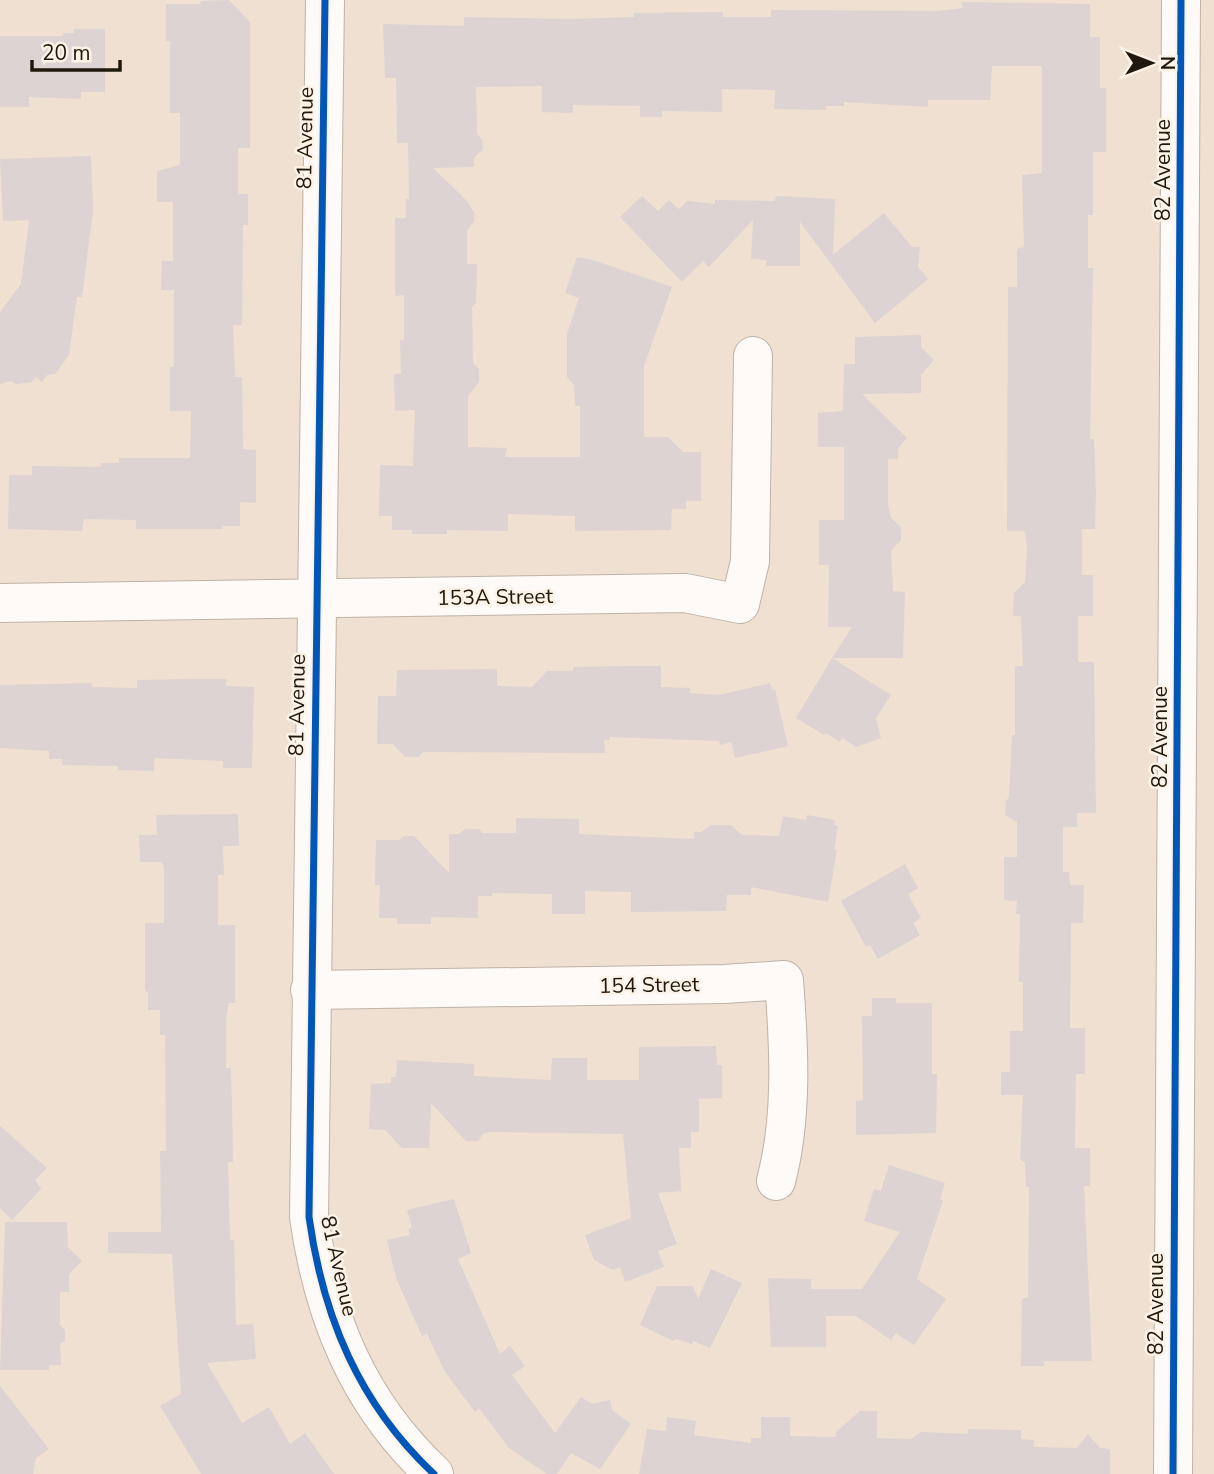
<svg xmlns="http://www.w3.org/2000/svg" width="1214" height="1474" viewBox="0 0 1214 1474" font-family="'Nunito Sans',sans-serif">
<style>
.building{fill:#ddd3d2}
.lines{fill:none;stroke-linecap:round;stroke-linejoin:round}
.minor-casing{stroke:#bfb3a7;stroke-width:40}
.minor{stroke:#fdfaf8;stroke-width:38}
.cycleway-casing{stroke:#fdf2e6;stroke-width:11}
.cycleway{stroke:#0057b8;stroke-width:7}
.labels{text-anchor:middle;dominant-baseline:central;stroke-width:5;stroke-linejoin:round;paint-order:stroke}
.street-label{font-size:21px;fill:#21180d;stroke:#fdf2e6}
</style>
<rect width="100%" height="100%" fill="#efe0d1"/>
<g class="building">
<polygon points="229,0 250,22 250,148 238,148 238,194 248,194 248,225 243,225 242,325 233,325 235,377 242,377 243,449 256,450 256,503 240,502 240,526 222,526 222,529 136,529 136,520 84,519 82,531 8,529 9,475 32,475 32,466 101,467 101,463 119,463 119,458 190,458 191,411 170,411 170,367 174,367 174,290 161,290 162,261 173,261 173,202 157,202 157,171 180,165 180,113 170,113 170,41 166,41 166,4 201,4 200,1"/>
<polygon points="962,2 1090,4 1090,37 1100,37 1100,88 1106,88 1106,152 1093,152 1093,215 1088,215 1088,268 1093,268 1090,439 1094,439 1096,492 1095,529 1082,529 1082,575 1093,575 1093,616 1078,616 1078,662 1094,662 1096,813 1077,813 1077,827 1063,827 1063,872 1069,872 1070,885 1084,885 1083,923 1071,923 1070,1028 1085,1028 1085,1074 1076,1074 1075,1148 1090,1148 1090,1186 1084,1186 1092,1361 1044,1361 1044,1366 1021,1366 1022,1299 1028,1297 1029,1187 1026,1187 1025,1163 1020,1159 1023,1095 1001,1095 1001,1072 1010,1072 1010,1031 1023,1031 1023,982 1019,982 1020,914 1016,914 1017,901 1004,900 1004,857 1017,857 1017,822 1005,815 1006,801 1009,797 1012,735 1015,735 1015,666 1023,666 1021,616 1013,616 1014,593 1025,582 1027,547 1025,531 1007,531 1008,287 1017,287 1017,249 1024,247 1022,175 1042,173 1042,66 992,66 990,100 928,100 928,107 844,102 844,106 826,106 826,110 774,109 775,90 722,89 722,112 662,111 662,117 640,117 640,106 573,105 573,113 542,112 542,86 476,87 477,134 482,139 483,149 474,158 474,167 433,168 466,200 474,212 474,222 467,230 467,264 477,264 476,303 472,307 473,363 479,369 479,382 468,396 468,447 507,448 505,457 580,457 580,406 575,406 574,385 567,377 567,334 579,298 565,293 577,257 593,260 672,287 644,366 644,437 668,437 683,452 701,452 701,501 686,501 686,509 672,509 671,530 575,531 575,516 508,514 508,531 447,530 447,534 412,534 412,530 392,530 392,516 379,516 380,465 413,466 415,410 395,411 394,374 401,374 400,340 404,340 404,295 395,296 395,218 406,218 406,199 409,199 408,143 397,143 396,78 385,78 383,24 464,26 464,17 569,19 634,17 634,13 723,12 723,17 771,17 771,10 938,11 962,8"/>
<polygon points="74,29 105,29 105,92 81,92 81,99 29,97 29,107 0,107 0,36 63,36 63,33 74,33"/>
<polygon points="91,156 93,211 82,297 77,297 69,355 55,374 47,375 42,382 36,377 32,382 16,384 11,381 0,384 0,312 21,284 29,220 3,221 0,159"/>
<polygon points="642,196 658,211 669,200 679,209 687,201 715,204 715,200 774,201 777,196 835,199 833,255 884,213 912,247 920,247 918,267 928,279 875,323 800,222 800,266 766,266 766,260 751,259 753,220 709,267 703,261 682,282 620,217"/>
<polygon points="921,335 921,347 934,360 921,375 921,393 862,394 907,438 898,448 898,459 888,459 888,505 891,518 901,527 901,540 891,550 893,591 905,592 903,658 832,658 852,627 828,627 829,565 819,565 819,520 844,520 844,447 818,447 818,413 843,411 844,364 855,364 855,337"/>
<polygon points="832,658 891,695 876,718 881,738 856,747 842,738 840,742 826,733 824,735 796,718"/>
<polygon points="625,666 661,666 661,687 690,688 690,693 719,695 770,683 772,690 775,689 788,746 735,758 731,742 720,745 719,741 610,737 610,740 604,740 605,753 423,752 419,757 405,757 393,744 377,744 378,696 396,696 397,670 497,669 497,686 532,687 547,671 573,671 573,667"/>
<polygon points="194,679 226,679 226,686 254,687 252,768 223,768 223,761 154,758 154,771 118,770 118,766 62,765 62,759 49,759 49,751 0,748 0,685 92,683 92,687 137,688 137,680"/>
<polygon points="238,814 239,846 223,846 224,875 218,875 218,925 235,925 235,1003 229,1003 226,1017 226,1068 231,1068 232,1105 233,1162 228,1162 230,1240 234,1240 236,1325 253,1324 256,1359 207,1363 242,1423 269,1407 290,1444 305,1433 334,1474 201,1474 160,1406 181,1394 172,1254 108,1253 108,1232 161,1232 160,1151 166,1151 165,1035 160,1035 160,1010 148,1010 148,992 145,991 145,923 164,923 164,866 161,862 140,862 139,835 157,835 156,815"/>
<polygon points="807,815 835,820 834,825 838,826 834,850 837,850 828,902 751,887 751,895 727,895 726,911 631,912 631,892 585,891 585,914 552,914 552,894 492,893 492,896 478,896 478,918 431,917 431,924 397,924 397,918 379,918 380,885 375,885 376,840 399,840 404,836 414,836 449,873 449,834 459,834 465,829 479,829 483,833 516,833 516,818 579,819 579,834 694,839 694,832 701,832 711,825 731,825 742,835 779,836 783,816 806,820"/>
<polygon points="905,864 918,888 908,894 921,918 913,923 920,935 878,959 870,945 866,947 841,901"/>
<polygon points="872,998 896,998 896,1003 932,1003 932,1074 937,1074 936,1133 856,1135 856,1101 863,1100 862,1016 872,1016"/>
<polygon points="716,1046 717,1065 722,1065 722,1098 699,1099 699,1132 691,1132 691,1148 679,1148 681,1191 658,1193 677,1244 658,1251 664,1267 625,1282 620,1267 613,1270 594,1260 585,1235 631,1218 623,1134 492,1132 484,1133 478,1141 466,1141 431,1103 429,1148 402,1148 385,1130 369,1129 371,1084 391,1083 391,1077 396,1077 397,1060 474,1064 474,1076 551,1080 552,1058 587,1058 587,1080 639,1080 639,1047"/>
<polygon points="0,1126 47,1168 35,1180 41,1189 12,1220 0,1208"/>
<polygon points="889,1165 945,1183 940,1199 943,1200 917,1279 946,1299 914,1345 896,1333 891,1340 856,1316 826,1316 826,1347 771,1347 768,1278 811,1279 811,1289 862,1289 900,1232 864,1221 874,1189 881,1191"/>
<polygon points="454,1199 471,1253 458,1259 500,1354 510,1346 525,1366 512,1375 555,1433 581,1397 592,1404 610,1400 612,1410 631,1424 600,1469 571,1453 557,1474 547,1474 509,1448 479,1408 475,1412 445,1372 427,1334 422,1336 396,1278 387,1240 410,1235 408,1229 412,1228 407,1210"/>
<polygon points="5,1222 67,1222 68,1247 82,1261 69,1274 69,1292 60,1292 60,1325 65,1330 65,1341 60,1344 61,1365 49,1365 49,1370 0,1370"/>
<polygon points="711,1269 742,1283 710,1348 693,1341 692,1344 677,1339 673,1341 640,1325 657,1286 693,1286 698,1299"/>
<polygon points="0,1386 49,1449 36,1458 33,1474 0,1474"/>
<polygon points="860,1411 877,1411 877,1438 911,1439 921,1432 968,1434 968,1429 1021,1430 1021,1439 1034,1440 1034,1447 1077,1448 1088,1434 1100,1448 1110,1449 1110,1474 639,1474 647,1429 666,1431 667,1417 696,1421 694,1435 751,1443 751,1438 761,1438 761,1417 790,1417 790,1436 836,1437 836,1432"/>
</g>
<g class="lines">
<g class="minor-casing">
<g id="minor">
<path d="M325,0l-16,1217c14,100 50,187 125,257"/>
<polyline points="0,603 685,593 740,604 750,561 753,356"/>
<path d="M310,990l414,-6 60,-4c5,66 9,137 -8,201"/>
<polyline points="1173,1474 1181,0"/>
</g>
</g>
<use href="#minor" class="minor"/>
<g class="cycleway-casing">
<g id="cycleway">
<path d="M325,0l-16,1217c14,100 50,187 125,257"/>
<polyline points="1173,1474 1181,0"/>
</g>
</g>
<use href="#cycleway" class="cycleway"/>
</g>
<g class="labels">
<g class="street-label">
<text transform="translate(305 138) rotate(-89)">81 Avenue</text>
<text transform="translate(1163 170) rotate(-90)">82 Avenue</text>
<text transform="translate(495 597) rotate(-1)">153A Street</text>
<text transform="translate(297 705) rotate(-89)">81 Avenue</text>
<text transform="translate(1160 737) rotate(-90)">82 Avenue</text>
<text transform="translate(649 985) rotate(-1)">154 Street</text>
<text transform="translate(339 1266) rotate(77)">81 Avenue</text>
<text transform="translate(1156 1304) rotate(-90)">82 Avenue</text>
</g>
</g>
<g transform="translate(1151 63) rotate(90)" stroke="#fdf2e6" stroke-width="5" paint-order="stroke">
<path d="M0-5L12 26L0 18L-12 26Z" fill="#21180d"/>
<text y="-10" font-size="19" font-weight="bold" text-anchor="middle" fill="#21180d">N</text>
</g>
<path d="M32 60v10h88v-10" fill="none" stroke="#21180d" stroke-width="3.5"/>
<text x="42" y="60" font-size="21" fill="#21180d" stroke="#fdf2e6" stroke-width="5" paint-order="stroke">20 m</text>
</svg>
